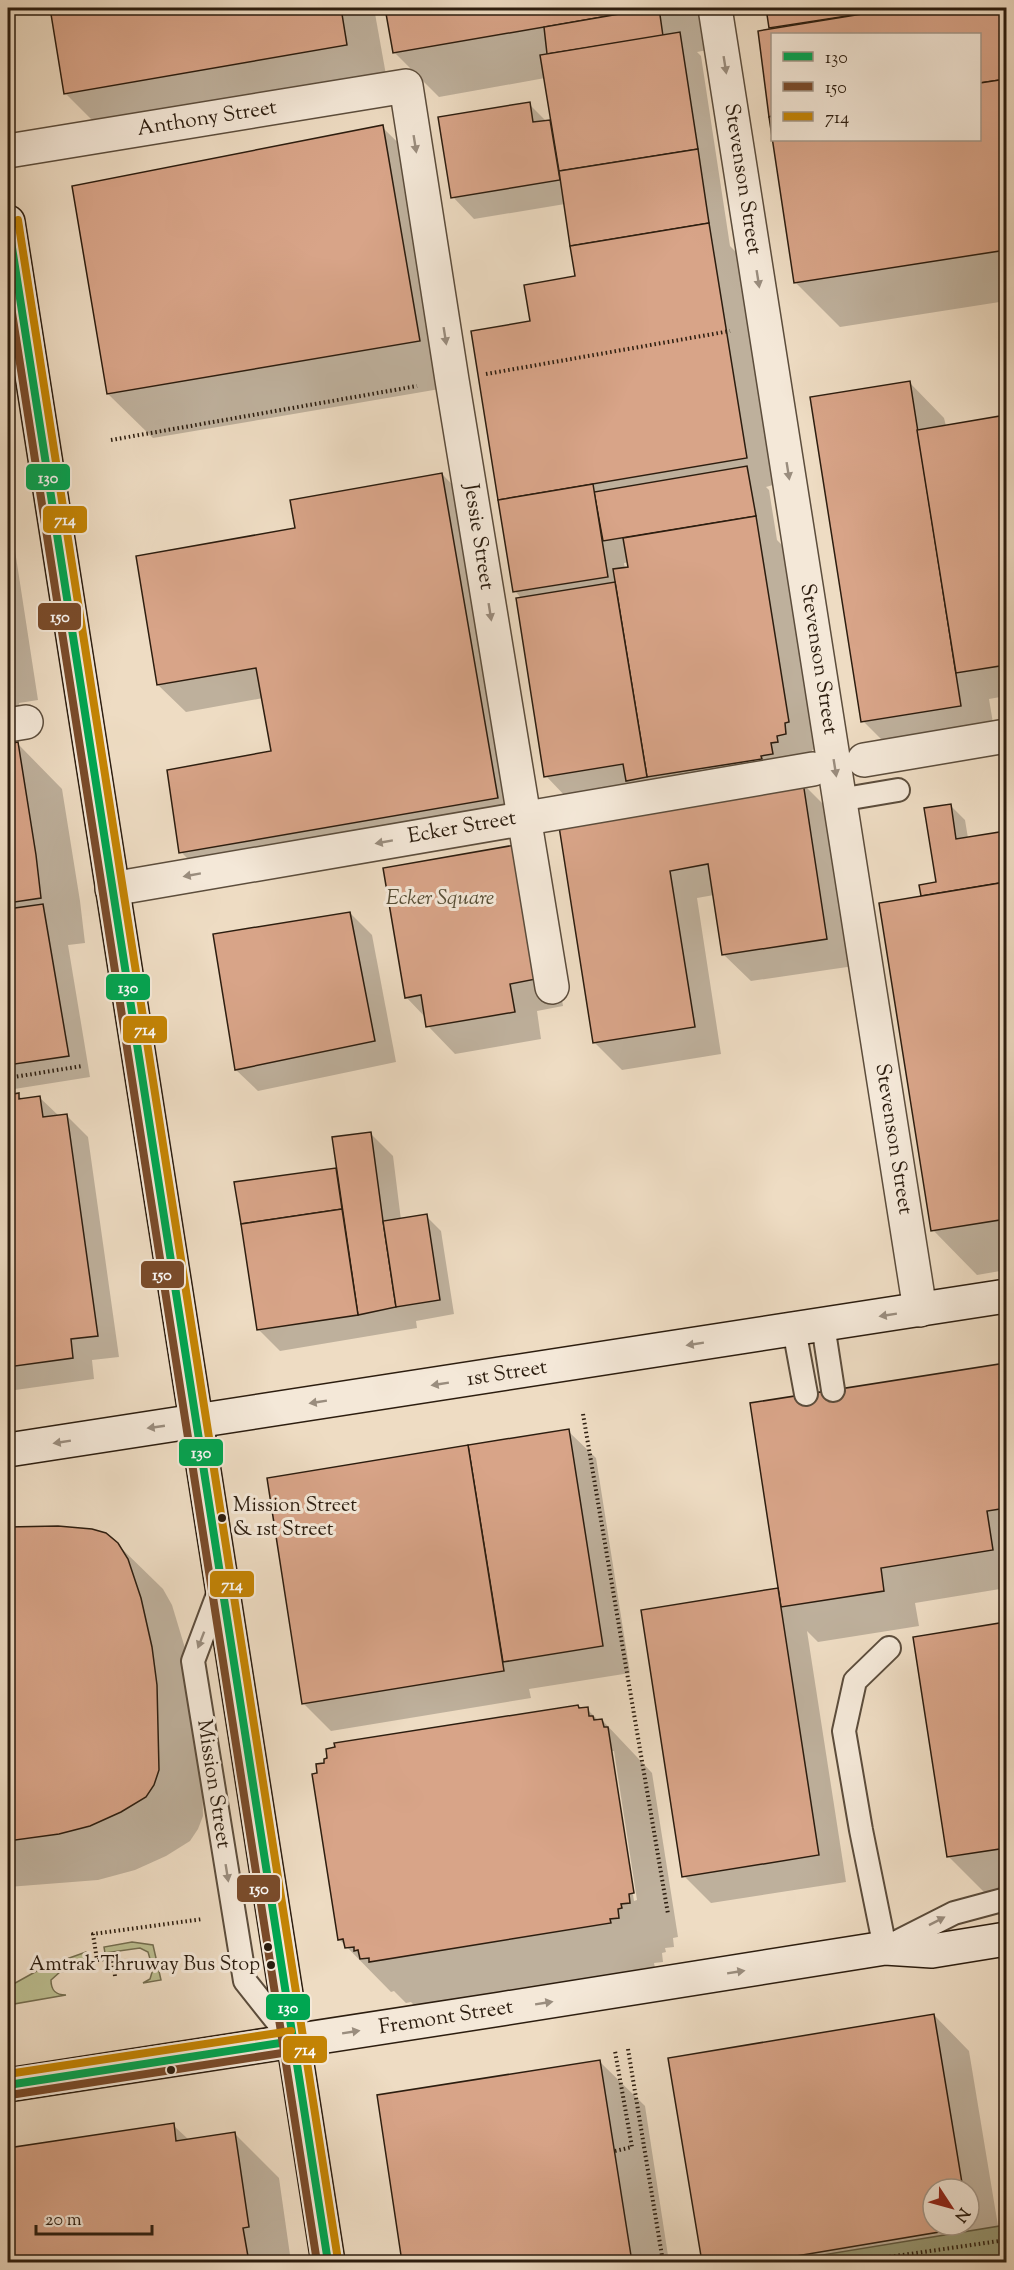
<svg xmlns="http://www.w3.org/2000/svg" width="1014" height="2270" viewBox="0 0 1014 2270" font-family="'Sorts Mill Goudy',serif">
<style>
.green{fill:#bcbf91;stroke:#746e50;stroke-width:1.5}
.shadow{fill:#0003;fill-rule:evenodd}
.building{fill:#d8a488;stroke:#2c1d0f;stroke-width:1.5}
.lines{fill:none;stroke-linecap:round;stroke-linejoin:round}
.lane-casing{stroke:#5c4d3c;stroke-width:26}
.street-casing{stroke:#5c4d3c;stroke-width:36}
.secondary-casing{stroke:#2c1d0f;stroke-width:36}
.path{stroke:#2c1d0f;stroke-width:4;stroke-dasharray:1.5 3;stroke-linecap:butt}
.lane{stroke:#f4e8d8;stroke-width:22}
.street{stroke:#f4e8d8;stroke-width:33}
.secondary{stroke:#f4e8d8;stroke-width:33}
.bus-1-casing{stroke:#f4e8d8;stroke-width:12}
.bus-2-casing{stroke:#f4e8d8;stroke-width:12}
.bus-3-casing{stroke:#f4e8d8;stroke-width:12}
.bus-1{stroke:#00a651;stroke-width:8}
.bus-2{stroke:#7a4b2a;stroke-width:8}
.bus-3{stroke:#c48404;stroke-width:8}
.oneway{fill:#9a8d7e}
.bus-dot{fill:#2c1d0f;stroke:#f4e8d8;stroke-width:2}
.labels{text-anchor:middle;dominant-baseline:central;stroke-width:6;stroke-linejoin:round;paint-order:stroke}
.bus-label{font-size:20px;fill:#2c1d0f;stroke:#f4e8d8;text-anchor:start}
.street-label{font-size:21px;fill:#2c1d0f;stroke:#f4e8d8}
.park-label{font-size:21px;font-style:italic;fill:#574e36;stroke:#f4e8d8}
.line-badge{stroke:#f4e8d8;stroke-width:2}
.badge-label{font-size:16px;text-anchor:middle;font-weight:bold;fill:#fff}
</style>
<rect width="100%" height="100%" fill="#eedcc3"/>
<filter id="stains"><feTurbulence type="fractalNoise" baseFrequency=".00333" numOctaves="4"/><feColorMatrix values="0 0 0 0 .2 0 0 0 0 .09 0 0 0 0 .02 0 0 0 .5 -.17"/></filter>
<radialGradient id="worn" r=".72"><stop offset=".6" stop-color="#630" stop-opacity="0"/><stop offset="1" stop-color="#630" stop-opacity=".3"/></radialGradient>
<g class="green">
<polygon points="132,1942 153,1945 161,1980 143,1983 150,1979 153,1969 148,1952 140,1948 105,1953 104,1947"/>
<path d="M86,1952l3,15 -29,5 -9,8c0,10 4,15 15,15l-58,10v-18l36,-20z"/>
<polygon points="1006,2225 1006,2262 817,2262 816,2256"/>
</g>
<g class="shadow">
<polygon points="51,8 374,8 388,86 107,135 65,93"/>
<path d="M387,8h330l6,39 -26,5 4,4 29,190 6,6 37,233 -7,2 3,3 8,50 5,5 33,204 -3,1 1,11 -10,23 27,27 24,155 -103,15 -28,-27 -9,-59 -17,3 24,156 -99,16 -28,-28 -27,-244 -21,-22 -24,-177 -7,-8 -42,-259 59,-9 45,-46 -12,-73 -91,15 -21,-22 76,-93 18,18 5,-1 -7,-43 -106,19 -45,-45zM629,562l1,6 -5,1 -1,-6z"/>
<polygon points="768,8 1006,8 1006,301 840,327 795,282 774,140 980,140 980,34 772,34 772,132 759,32 773,30 771,27"/>
<polygon points="382,127 427,171 463,385 153,438 108,394"/>
<polygon points="909,382 944,418 946,426 1006,417 1006,696 989,699 996,741 898,756 863,721"/>
<polygon points="442,474 469,502 525,826 208,879 181,852 272,752 263,698 186,712 158,685 297,529"/>
<polygon points="8,505 38,700 19,703 22,724 8,726"/>
<polygon points="18,744 62,789 80,901 85,943 68,945 90,1077 8,1090 8,746"/>
<polygon points="950,805 965,820 968,838 1006,832 1006,1270 977,1275 933,1230 925,897 923,895 938,883"/>
<polygon points="542,874 563,1006 537,1011 541,1039 455,1054 428,1026 426,1018 406,997"/>
<polygon points="350,913 372,935 396,1062 258,1091 236,1070"/>
<polygon points="18,1095 23,1100 39,1097 59,1116 66,1115 88,1137 119,1357 92,1360 94,1379 8,1391 8,1096"/>
<polygon points="371,1134 393,1156 401,1220 426,1216 441,1231 454,1314 416,1321 417,1328 280,1351 258,1329 236,1184 338,1169"/>
<polygon points="1006,1364 1006,1588 915,1603 919,1626 818,1642 807,1631 846,1882 711,1903 684,1876 643,1611 780,1589 752,1404"/>
<polygon points="568,1431 596,1458 630,1673 529,1689 531,1698 331,1731 303,1703 268,1479"/>
<polygon points="58,1527 117,1544 163,1589 172,1605 194,1678 201,1730 203,1816 198,1829 190,1841 166,1856 135,1870 98,1880 8,1887 8,1529"/>
<polygon points="1006,1624 1006,1899 993,1901 949,1857 915,1638"/>
<path d="M578,1706l3,4 6,-1 12,12 3,-1 50,53 26,164 -5,1 1,9 -9,1 1,4 -4,1 1,9 -9,1 1,5 -240,38 -4,-4 -5,1 -12,-12 -3,1 -52,-53zM611,1751h3l23,149 -3,1z"/>
<path d="M934,2015l35,36 35,211h-300l-34,-203zM933,2189h36v36h-36z"/>
<polygon points="600,2062 645,2106 669,2262 404,2262 379,2096"/>
<polygon points="173,2125 189,2140 234,2133 279,2178 291,2262 8,2262 8,2150"/>
</g>
<g class="building">
<polygon points="50,8 341,8 347,45 64,94"/>
<polygon points="385,8 654,8 393,53"/>
<polygon points="654,8 659,8 663,36 547,54 544,27"/>
<polygon points="766,8 899,8 769,28"/>
<polygon points="899,8 1006,8 1006,79 980,83 980,34 772,34 772,116 769,117 758,31"/>
<polygon points="680,32 698,149 559,171 540,55"/>
<polygon points="1006,79 1006,250 794,283 769,117 772,116 772,140 980,140 980,83"/>
<polygon points="530,102 533,122 550,120 560,180 451,198 438,117"/>
<polygon points="383,125 420,341 107,394 72,186"/>
<polygon points="698,149 709,223 570,246 559,171"/>
<polygon points="709,223 747,458 498,500 471,331 530,321 524,285 575,276 570,246"/>
<polygon points="910,381 961,706 861,722 810,397"/>
<polygon points="1006,415 1006,665 956,673 917,430"/>
<polygon points="747,466 756,516 603,541 594,492"/>
<polygon points="442,473 498,798 179,853 167,770 271,751 256,668 157,685 136,556 295,528 290,500"/>
<polygon points="593,484 608,577 513,592 498,500"/>
<polygon points="756,516 789,722 785,723 786,734 777,736 778,742 771,743 773,754 761,756 762,759 647,777 613,569 628,567 623,538"/>
<polygon points="615,582 647,777 626,781 623,764 544,777 516,598"/>
<polygon points="18,742 36,855 41,898 8,903 8,744"/>
<polygon points="803,782 827,939 722,955 708,864 670,871 695,1027 593,1043 558,820"/>
<polygon points="951,804 956,839 1006,831 1006,882 921,896 919,885 936,882 924,808"/>
<polygon points="515,845 536,979 510,984 515,1012 426,1027 421,995 405,998 383,868"/>
<polygon points="1006,882 1006,1219 931,1231 879,903"/>
<polygon points="43,904 69,1056 8,1065 8,909"/>
<polygon points="350,912 375,1041 235,1070 213,934"/>
<polygon points="19,1093 19,1099 40,1096 43,1117 67,1114 98,1336 71,1339 73,1358 8,1367 8,1095"/>
<polygon points="371,1132 383,1221 396,1307 358,1315 332,1137"/>
<polygon points="336,1168 342,1209 241,1224 234,1182"/>
<polygon points="342,1209 358,1315 257,1330 241,1224"/>
<polygon points="427,1214 440,1300 396,1307 383,1221"/>
<polygon points="1006,1363 1006,1508 987,1511 993,1550 881,1568 884,1591 781,1607 750,1403"/>
<polygon points="569,1429 603,1646 503,1662 468,1445"/>
<polygon points="468,1445 504,1671 302,1704 267,1478"/>
<polygon points="58,1526 92,1529 106,1533 118,1543 128,1559 141,1598 152,1647 157,1685 159,1770 154,1785 146,1797 121,1812 90,1826 59,1834 8,1841 8,1527"/>
<polygon points="778,1588 819,1855 682,1877 641,1610"/>
<polygon points="1006,1622 1006,1848 947,1857 913,1637"/>
<polygon points="578,1705 579,1708 588,1707 589,1716 593,1716 594,1720 602,1719 604,1727 608,1727 634,1893 629,1894 630,1903 621,1904 622,1908 618,1909 619,1918 610,1919 611,1923 369,1962 369,1958 360,1959 358,1950 354,1951 354,1947 345,1948 343,1939 338,1940 312,1774 317,1773 316,1764 324,1763 324,1759 327,1758 326,1749 335,1747 334,1743"/>
<polygon points="934,2014 963,2189 933,2189 933,2225 969,2225 969,2227 761,2262 702,2262 668,2058"/>
<polygon points="600,2060 632,2262 402,2262 377,2095"/>
<polygon points="174,2123 176,2141 235,2132 249,2227 243,2228 249,2262 8,2262 8,2148"/>
</g>
<g class="lines">
<g class="lane-casing">
<g id="lane">
<polyline points="839,800 898,790"/>
<polyline points="823,1325 833,1390"/>
<polyline points="794,1329 806,1394"/>
<polyline points="220,1589 193,1661 245,1981 292,2040"/>
<polyline points="889,1648 855,1681 844,1731 861,1830 885,1948 954,1913 1006,1899"/>
</g>
</g>
<g class="street-casing">
<g id="street">
<polyline points="715,8 920,1310"/>
<polyline points="8,151 406,86 452,380 552,987"/>
<polyline points="8,725 26,722"/>
<polyline points="864,760 1006,736"/>
<polyline points="112,889 813,769"/>
</g>
</g>
<g class="secondary-casing">
<g id="secondary">
<polyline points="8,222 328,2262"/>
<polyline points="8,1450 1006,1296"/>
<polyline points="8,2085 501,2009 885,1948 932,1951 1006,1939"/>
</g>
</g>
<g class="path">
<polyline points="486,374 730,331"/>
<polyline points="111,440 417,386"/>
<polyline points="8,1078 82,1066"/>
<polyline points="583,1414 668,1914"/>
<polyline points="115,1976 112,1958 97,1960 93,1934 203,1919"/>
<polyline points="628,2049 663,2262"/>
<polyline points="615,2151 632,2147 615,2051"/>
<polyline points="854,2262 1006,2240"/>
</g>
<use href="#lane" class="lane"/>
<use href="#street" class="street"/>
<use href="#secondary" class="secondary"/>
<g class="bus-1-casing">
<g id="bus-1">
<polyline points="8,222 328,2262"/>
<polyline points="8,2085 293,2041"/>
</g>
</g>
<g class="bus-2-casing">
<g id="bus-2">
<polyline points="8,287 317,2262"/>
<polyline points="10,2095 295,2051"/>
</g>
</g>
<g class="bus-3-casing">
<g id="bus-3">
<polyline points="18,220 338,2260"/>
<polyline points="8,2074 291,2031"/>
</g>
</g>
<use href="#bus-1" class="bus-1"/>
<use href="#bus-2" class="bus-2"/>
<use href="#bus-3" class="bus-3"/>
</g>
<defs><path id="oneway-solid" d="M-6-.8H1V-3.2L6.5 0L1 3.2V.8H-6Z" transform="scale(1.5)"/></defs>
<g class="oneway">
<use href="#oneway-solid" transform="translate(725 65) rotate(81)"/>
<use href="#oneway-solid" transform="translate(415 144) rotate(81)"/>
<use href="#oneway-solid" transform="translate(758 279) rotate(81)"/>
<use href="#oneway-solid" transform="translate(445 336) rotate(81)"/>
<use href="#oneway-solid" transform="translate(788 471) rotate(81)"/>
<use href="#oneway-solid" transform="translate(490 612) rotate(81)"/>
<use href="#oneway-solid" transform="translate(835 768) rotate(81)"/>
<use href="#oneway-solid" transform="translate(384 842) rotate(170)"/>
<use href="#oneway-solid" transform="translate(192 875) rotate(170)"/>
<use href="#oneway-solid" transform="translate(888 1315) rotate(171)"/>
<use href="#oneway-solid" transform="translate(695 1344) rotate(171)"/>
<use href="#oneway-solid" transform="translate(440 1384) rotate(171)"/>
<use href="#oneway-solid" transform="translate(318 1402) rotate(171)"/>
<use href="#oneway-solid" transform="translate(156 1427) rotate(172)"/>
<use href="#oneway-solid" transform="translate(62 1442) rotate(171)"/>
<use href="#oneway-solid" transform="translate(201 1640) rotate(111)"/>
<use href="#oneway-solid" transform="translate(227 1873) rotate(81)"/>
<use href="#oneway-solid" transform="translate(937 1921) rotate(-27)"/>
<use href="#oneway-solid" transform="translate(736 1972) rotate(-9)"/>
<use href="#oneway-solid" transform="translate(544 2003) rotate(-9)"/>
<use href="#oneway-solid" transform="translate(351 2032) rotate(-9)"/>
</g>
<g class="bus-dot">
<circle cx="222" cy="1518" r="5"/>
<circle cx="268" cy="1947" r="5"/>
<circle cx="271" cy="1965" r="5"/>
<circle cx="171" cy="2070" r="5"/>
</g>
<g class="labels">
<g class="bus-label">
<text x="233" y="1506">Mission Street<tspan x="233" dy="24">&amp; 1st Street</tspan></text>
<text x="260" y="1965" text-anchor="end">Amtrak Thruway Bus Stop</text>
</g>
<g class="street-label">
<text transform="translate(207 119) rotate(-9)">Anthony Street</text>
<text transform="translate(742 179) rotate(81)">Stevenson Street</text>
<text transform="translate(478 537) rotate(81)">Jessie Street</text>
<text transform="translate(818 659) rotate(81)">Stevenson Street</text>
<text transform="translate(462 828) rotate(-10)">Ecker Street</text>
<text transform="translate(893 1139) rotate(81)">Stevenson Street</text>
<text transform="translate(507 1374) rotate(-9)">1st Street</text>
<text transform="translate(213 1784) rotate(81)">Mission Street</text>
<text transform="translate(446 2018) rotate(-9)">Fremont Street</text>
</g>
<g class="park-label">
<text x="440" y="899">Ecker Square</text>
</g>
</g>
<g class="line-badge">
<rect x="25" y="463" width="46" height="28" rx="6" fill="#00a651"/>
<rect x="42" y="505" width="46" height="29" rx="6" fill="#c48404"/>
<rect x="37" y="602" width="45" height="29" rx="6" fill="#7a4b2a"/>
<rect x="105" y="973" width="46" height="28" rx="6" fill="#00a651"/>
<rect x="122" y="1015" width="46" height="29" rx="6" fill="#c48404"/>
<rect x="140" y="1260" width="45" height="29" rx="6" fill="#7a4b2a"/>
<rect x="178" y="1438" width="46" height="29" rx="6" fill="#00a651"/>
<rect x="209" y="1570" width="46" height="28" rx="6" fill="#c48404"/>
<rect x="236" y="1874" width="45" height="29" rx="6" fill="#7a4b2a"/>
<rect x="265" y="1993" width="46" height="28" rx="6" fill="#00a651"/>
<rect x="282" y="2035" width="46" height="29" rx="6" fill="#c48404"/>
</g>
<g class="badge-label">
<text x="48" y="483">130</text>
<text x="65" y="525">714</text>
<text x="60" y="622">150</text>
<text x="128" y="993">130</text>
<text x="145" y="1035">714</text>
<text x="162" y="1280">150</text>
<text x="201" y="1458">130</text>
<text x="232" y="1590">714</text>
<text x="259" y="1894">150</text>
<text x="288" y="2013">130</text>
<text x="305" y="2055">714</text>
</g>
<rect width="1014" height="2270" fill="none" stroke="#eedcc3" stroke-width="30"/>
<rect x="9" y="9" width="996" height="2252" fill="none" stroke="#2c1d0f" stroke-width="3"/>
<rect x="15" y="15" width="984" height="2240" fill="none" stroke="#2c1d0f" stroke-width="1.5"/>
<rect x="771" y="33" width="210" height="108" fill="#f4e8d8" stroke="#a49788" stroke-width="1.5"/>
<rect x="783" y="52" width="30" height="9" fill="#00a651" stroke="#a49788" stroke-width="1.5"/>
<text x="825" y="63" font-size="18" fill="#2c1d0f">130</text>
<rect x="783" y="82" width="30" height="9" fill="#7a4b2a" stroke="#a49788" stroke-width="1.5"/>
<text x="825" y="93" font-size="18" fill="#2c1d0f">150</text>
<rect x="783" y="112" width="30" height="9" fill="#c48404" stroke="#a49788" stroke-width="1.5"/>
<text x="825" y="123" font-size="18" fill="#2c1d0f">714</text>
<g transform="translate(951 2207) rotate(126)"><circle r="28" fill="#f4e8d8" stroke="#a49788" stroke-width="1.5"/>
<path d="M0-4.5L10 22L0 15L-10 22Z" fill="#8f2418"/>
<text y="-9" font-size="16" font-weight="bold" text-anchor="middle" fill="#2c1d0f">N</text>
</g>
<path d="M36 2225v9h116v-9" fill="none" stroke="#2c1d0f" stroke-width="3"/>
<text x="45" y="2225" font-size="18" fill="#2c1d0f" stroke="#f4e8d8" stroke-width="4.5" paint-order="stroke">20 m</text>
<rect width="100%" height="100%" filter="url(#stains)"/>
<rect width="100%" height="100%" fill="url(#worn)"/>
</svg>
